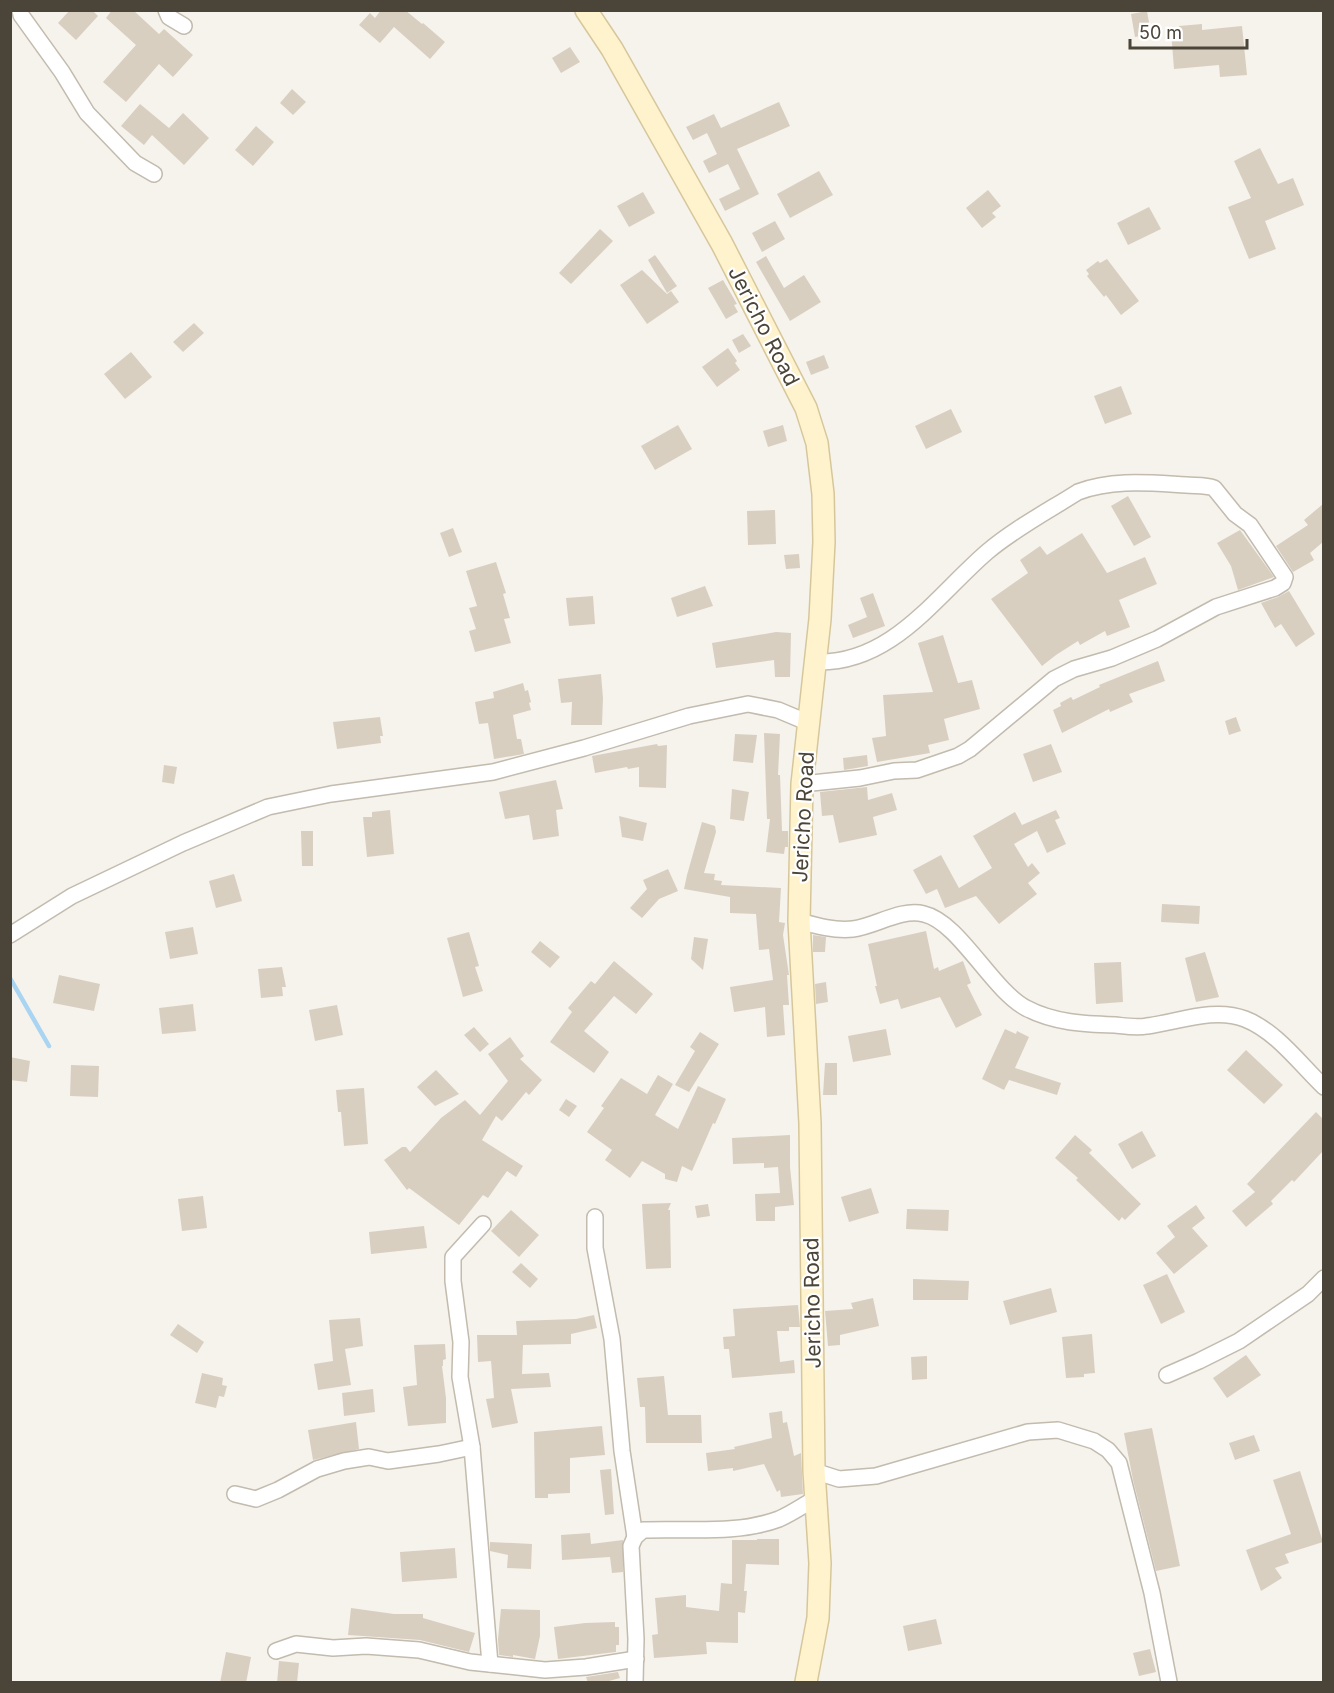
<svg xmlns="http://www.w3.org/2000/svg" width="1334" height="1693" viewBox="0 0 1334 1693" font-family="Inter,sans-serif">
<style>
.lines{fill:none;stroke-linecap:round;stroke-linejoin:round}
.stream{stroke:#a9d4f2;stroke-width:4.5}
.building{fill:#d8cfc1}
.street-casing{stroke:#c2bbae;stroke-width:18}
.secondary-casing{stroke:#d6c79b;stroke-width:24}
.street{stroke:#fff;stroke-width:15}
.secondary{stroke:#fff3cd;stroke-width:21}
.labels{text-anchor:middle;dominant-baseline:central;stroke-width:4.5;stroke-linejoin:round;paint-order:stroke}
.street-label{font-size:21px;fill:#4b4439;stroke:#fff}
</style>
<rect width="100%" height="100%" fill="#f6f3ec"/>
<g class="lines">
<polyline class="stream" points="10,978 49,1046"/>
</g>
<g class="building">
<polygon points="70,10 92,10 98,16 76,40 58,23"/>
<polygon points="112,10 133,10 159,34 164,29 193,55 173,77 159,64 126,102 103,82 136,45 106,18"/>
<polygon points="381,10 405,10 422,24 423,23 445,42 430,59 394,27 380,43 359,25 370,13 375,18"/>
<polygon points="1147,11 1151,34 1135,37 1131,14"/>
<polygon points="1202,24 1202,30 1242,26 1247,75 1220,77 1219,65 1174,69 1171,31 1179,30 1179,26"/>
<polygon points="570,47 580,62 561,73 552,58"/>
<polygon points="292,89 306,102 293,115 280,103"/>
<polygon points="779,102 790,126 737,149 759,194 725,211 719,199 740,189 728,164 709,173 703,161 717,154 707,133 693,140 686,127 714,114 721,128"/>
<polygon points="140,104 169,128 183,113 209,138 184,165 152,135 144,145 121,126"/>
<polygon points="256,126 274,142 253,166 235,150"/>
<polygon points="1260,148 1278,184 1293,178 1304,205 1265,221 1276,249 1249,259 1228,207 1251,198 1234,161"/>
<polygon points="819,171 833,195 790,218 777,194"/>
<polygon points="988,190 1001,206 992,213 996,217 982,228 966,208"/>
<polygon points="643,192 655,213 629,227 617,206"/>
<polygon points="1149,207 1161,229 1128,245 1117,223"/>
<polygon points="775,221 785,239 762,252 752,233"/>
<polygon points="600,229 613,241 571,284 559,273"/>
<polygon points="655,255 677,286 667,293 648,260"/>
<polygon points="766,256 784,288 804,275 821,302 790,321 756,262"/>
<polygon points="1107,259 1139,301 1121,315 1106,295 1104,297 1087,276 1089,274 1086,270 1098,261 1100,263"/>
<polygon points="642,270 667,294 671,291 679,302 647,324 620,285"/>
<polygon points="723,280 737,304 734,305 738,312 726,319 708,288"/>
<polygon points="194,323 204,333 183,352 173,342"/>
<polygon points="743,334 751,346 739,353 732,340"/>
<polygon points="728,348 737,361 735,363 740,370 717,387 702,367"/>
<polygon points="131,352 152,377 125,399 104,374"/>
<polygon points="824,355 829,368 811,375 806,362"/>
<polygon points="1121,386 1132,414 1105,424 1094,396"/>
<polygon points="951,409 962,432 926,449 915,426"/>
<polygon points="678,425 692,449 655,470 641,446"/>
<polygon points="783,425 787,441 768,447 763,431"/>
<polygon points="1128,496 1151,537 1134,546 1111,506"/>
<polygon points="1323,504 1323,542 1310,553 1314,560 1293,572 1276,546 1308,525 1304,520"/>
<polygon points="775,510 776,544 748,545 747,511"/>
<polygon points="453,528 462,552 449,557 440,533"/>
<polygon points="1240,530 1274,577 1238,590 1231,566 1217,543"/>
<polygon points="1082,533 1107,573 1145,557 1157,584 1119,600 1130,627 1107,636 1105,631 1080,645 1078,641 1056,655 1042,666 991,599 1028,573 1020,560 1040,546 1047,555"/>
<polygon points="799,554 800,568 786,569 784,555"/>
<polygon points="496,562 506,593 503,594 510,618 504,619 511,643 475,652 469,631 476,629 469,608 477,606 466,571"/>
<polygon points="705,586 713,606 677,617 671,598"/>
<polygon points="1289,591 1315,634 1296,647 1281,624 1275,628 1261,603 1278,597"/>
<polygon points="873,593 885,626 853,638 848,625 867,617 860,598"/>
<polygon points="593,596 595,624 569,626 566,598"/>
<polygon points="776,632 791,633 790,677 775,677 774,660 716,668 712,643"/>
<polygon points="943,635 958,683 972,680 980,709 944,719 949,740 928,745 930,753 877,762 872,738 886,736 883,695 933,692 918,643"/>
<polygon points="1158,661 1165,681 1129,694 1133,702 1110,712 1109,709 1062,733 1053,710 1061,706 1060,703 1071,697 1073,700 1100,687 1099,685"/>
<polygon points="601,674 603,698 602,725 571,725 572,702 561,703 558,679"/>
<polygon points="523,683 525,691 528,690 531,702 529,703 531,710 513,715 517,739 521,739 524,754 494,759 488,723 479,724 475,702 494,698 493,692"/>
<polygon points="380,717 383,736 380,736 381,743 337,749 333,722"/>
<polygon points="1236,717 1241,731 1229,735 1225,721"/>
<polygon points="764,733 780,734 778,775 780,775 782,831 788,831 788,847 785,847 784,854 766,852 770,819 767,819"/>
<polygon points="735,734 757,735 753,763 733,761"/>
<polygon points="657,744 658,746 667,745 666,788 639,787 639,767 628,769 627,767 595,773 592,756"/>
<polygon points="1051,744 1062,772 1033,782 1023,754"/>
<polygon points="867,755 868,766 844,770 843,758"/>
<polygon points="164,765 177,767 174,784 162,782"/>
<polygon points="556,780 563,809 556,810 559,836 533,840 529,815 505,819 499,792"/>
<polygon points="867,787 868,800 892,793 897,810 873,817 877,835 839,843 833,815 822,816 820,792"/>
<polygon points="732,789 749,792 744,821 730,819"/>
<polygon points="390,810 394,854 367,857 363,817 372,817 372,812"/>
<polygon points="1056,810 1060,818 1055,820 1066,844 1047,853 1037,831 1014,844 1028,867 1032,863 1040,873 1028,883 1037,894 999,924 976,896 945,908 937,889 926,894 913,870 941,855 959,888 992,868 973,836 1015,812 1022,825"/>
<polygon points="619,816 647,823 643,841 622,837"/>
<polygon points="702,822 715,826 716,832 704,873 715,874 714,880 722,881 721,885 781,888 779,922 785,923 783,935 789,975 787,975 789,1005 783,1005 785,1035 767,1037 765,1007 734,1012 730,987 773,980 769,949 759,950 756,914 730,913 730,897 684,889 687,875"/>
<polygon points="301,831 313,831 313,866 302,866"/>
<polygon points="668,869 678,891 659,899 642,918 630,908 647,889 643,880"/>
<polygon points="234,874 242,901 216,908 209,881"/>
<polygon points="1162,904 1200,906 1199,924 1161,922"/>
<polygon points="193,927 198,954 170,959 165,932"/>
<polygon points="926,931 934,969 938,967 939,971 963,961 971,983 967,985 982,1015 956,1028 940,997 901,1009 898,999 880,1004 875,986 877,986 868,944"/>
<polygon points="469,932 479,966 475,967 483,991 463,997 447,938"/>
<polygon points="813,935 826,937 825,952 813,952"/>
<polygon points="694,937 708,939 703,970 691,959"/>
<polygon points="540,941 560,957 550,968 531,952"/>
<polygon points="1205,952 1219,997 1196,1002 1185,958"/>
<polygon points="614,961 653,994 636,1014 614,996 584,1031 609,1052 594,1073 550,1042 572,1012 568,1008 591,981 595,984"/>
<polygon points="1121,962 1123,1002 1096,1004 1094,963"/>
<polygon points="282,967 286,987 282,987 283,996 261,998 258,969"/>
<polygon points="59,975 100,984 94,1011 53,1003"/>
<polygon points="826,982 828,1002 816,1004 815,984"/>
<polygon points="193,1004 196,1031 162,1034 159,1008"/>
<polygon points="337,1005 343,1035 315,1041 309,1010"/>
<polygon points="474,1027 489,1044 480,1052 464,1035"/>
<polygon points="886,1029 891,1055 853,1062 848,1036"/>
<polygon points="1005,1029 1016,1034 1017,1031 1029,1037 1015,1068 1061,1083 1057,1095 1009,1080 1004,1090 982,1079"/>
<polygon points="700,1032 719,1044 689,1092 675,1085 695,1051 690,1047"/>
<polygon points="510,1037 524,1056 520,1059 542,1080 529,1095 526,1092 502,1121 496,1116 482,1140 523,1166 516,1177 507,1171 488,1198 483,1195 459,1225 409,1188 407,1190 384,1160 402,1147 406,1147 410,1152 441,1118 465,1100 480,1115 508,1081 488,1054"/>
<polygon points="1246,1050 1283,1085 1264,1104 1227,1070"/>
<polygon points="10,1057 30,1061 27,1082 10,1080"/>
<polygon points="825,1063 837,1063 837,1095 823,1095"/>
<polygon points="71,1065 99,1066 98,1097 70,1096"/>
<polygon points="436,1070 459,1094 435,1106 417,1087"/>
<polygon points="658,1075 673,1084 655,1115 678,1129 698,1086 726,1099 715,1124 713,1123 692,1171 682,1166 677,1182 665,1179 665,1174 642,1161 630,1178 605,1160 612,1150 587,1132 604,1108 601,1106 621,1078 647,1094"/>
<polygon points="364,1088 368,1144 344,1146 341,1112 338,1112 336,1090"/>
<polygon points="566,1099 577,1106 569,1117 559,1110"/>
<polygon points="1316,1112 1323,1119 1323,1151 1294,1182 1292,1180 1271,1201 1273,1204 1246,1227 1232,1211 1255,1192 1247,1184"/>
<polygon points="1142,1131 1156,1156 1132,1169 1118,1144"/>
<polygon points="790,1135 790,1167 794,1205 775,1207 775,1221 756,1221 755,1194 780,1193 778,1167 764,1168 764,1163 733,1164 732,1138"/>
<polygon points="1075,1135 1092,1150 1089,1153 1141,1204 1125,1220 1122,1217 1119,1221 1076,1180 1078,1178 1055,1158"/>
<polygon points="871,1188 879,1213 849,1222 841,1197"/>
<polygon points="203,1196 207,1228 182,1231 178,1199"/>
<polygon points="671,1203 668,1210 670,1210 671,1268 646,1269 642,1204"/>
<polygon points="708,1204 710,1216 697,1218 695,1206"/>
<polygon points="1196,1205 1205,1218 1192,1228 1208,1246 1174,1274 1156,1253 1175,1237 1167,1226"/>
<polygon points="907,1209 949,1210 948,1231 906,1229"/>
<polygon points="511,1210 539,1235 519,1257 491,1231"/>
<polygon points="424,1226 427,1248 371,1254 369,1232"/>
<polygon points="521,1263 538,1279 530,1288 512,1272"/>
<polygon points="1167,1274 1185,1312 1161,1324 1143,1285"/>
<polygon points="913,1279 969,1281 968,1300 913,1300"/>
<polygon points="1051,1288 1057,1312 1010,1325 1003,1301"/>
<polygon points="873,1298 879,1326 840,1335 840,1345 828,1346 825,1311 853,1309 851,1303"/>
<polygon points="798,1305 800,1327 789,1327 789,1331 777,1331 780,1362 794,1360 795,1373 732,1378 729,1349 724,1349 723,1337 735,1336 733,1309"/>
<polygon points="594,1315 597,1328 571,1334 571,1344 523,1345 522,1374 549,1373 551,1387 511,1389 518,1423 492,1428 486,1399 494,1398 491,1361 478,1362 477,1335 517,1335 516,1321 576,1319"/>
<polygon points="360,1318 363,1346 345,1349 351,1385 318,1390 314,1364 333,1361 329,1320"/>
<polygon points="178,1324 204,1342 197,1353 170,1335"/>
<polygon points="1092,1334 1095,1373 1084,1374 1084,1377 1066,1378 1062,1337"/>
<polygon points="445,1344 446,1359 443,1360 443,1366 442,1366 446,1398 446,1423 408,1426 403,1387 417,1385 414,1345"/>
<polygon points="1246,1355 1261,1375 1227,1398 1213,1378"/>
<polygon points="927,1356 927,1379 912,1380 911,1357"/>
<polygon points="202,1373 223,1378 222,1385 227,1386 224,1397 219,1396 216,1408 195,1403"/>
<polygon points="664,1376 668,1415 701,1415 702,1443 646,1443 645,1407 640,1407 637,1378"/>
<polygon points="373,1389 375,1412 344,1416 342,1393"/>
<polygon points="782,1411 783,1423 787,1422 794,1456 801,1453 803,1494 781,1497 780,1490 777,1492 764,1464 733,1471 733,1468 708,1471 706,1453 735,1449 734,1447 772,1438 769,1413"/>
<polygon points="356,1422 359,1449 313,1460 308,1430"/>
<polygon points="602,1426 605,1455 570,1458 570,1493 548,1494 548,1498 535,1498 534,1432"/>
<polygon points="1152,1428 1180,1566 1156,1571 1133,1480 1124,1433"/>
<polygon points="1254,1435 1260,1451 1235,1460 1229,1443"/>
<polygon points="611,1469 614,1514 605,1515 600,1470"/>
<polygon points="1300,1471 1323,1542 1285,1554 1289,1563 1275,1568 1282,1578 1261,1591 1246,1550 1291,1534 1273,1480"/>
<polygon points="590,1533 591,1544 623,1540 623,1572 612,1573 610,1557 562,1560 561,1535"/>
<polygon points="757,1539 779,1539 779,1565 746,1564 744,1591 747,1591 745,1613 738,1612 738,1643 706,1642 707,1654 654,1658 652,1635 658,1634 655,1598 686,1595 686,1607 719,1611 721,1583 732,1584 732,1540 757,1540"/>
<polygon points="490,1542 532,1544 531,1569 507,1568 508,1555 490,1551"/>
<polygon points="455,1548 457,1578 402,1582 400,1552"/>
<polygon points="351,1608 394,1614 423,1614 423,1618 475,1633 469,1652 420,1640 348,1635"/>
<polygon points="501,1609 540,1610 540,1636 535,1659 513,1655 513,1657 499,1655 498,1639"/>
<polygon points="936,1619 942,1644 908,1651 903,1626"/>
<polygon points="615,1622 615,1627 619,1627 619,1645 616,1645 616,1652 558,1659 554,1627 585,1623"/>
<polygon points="1150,1649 1156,1672 1139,1676 1133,1653"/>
<polygon points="226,1652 251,1657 246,1683 220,1683"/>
<polygon points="279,1661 299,1663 297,1683 277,1683"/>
<polygon points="618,1672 620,1678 609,1681 609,1683 588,1683 586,1677"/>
</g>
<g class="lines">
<g class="street-casing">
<g id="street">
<polyline points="20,10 21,15 62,72 87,113 135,163 154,174"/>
<polyline points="166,10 169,17 184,26"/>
<path d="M802,784l58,-6 34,-7 23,-1 41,-14 12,-7 84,-70 20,-10 38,-11 45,-19 59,-32 59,-19 8,-5 2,-6 -35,-52 -15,-11 -21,-26c-9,-3 -19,-2 -28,-3 -37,-2 -73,-6 -108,7 -30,19 -64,37 -91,60 -52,45 -96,113 -172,110"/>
<path d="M799,921c18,5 36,10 54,8 23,-3 48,-21 71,-15 35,8 68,76 102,94 28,15 59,16 89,17 10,1 22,3 32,1 31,-4 67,-19 98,-7 31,12 55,45 79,68"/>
<polyline points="10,935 72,896 183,843 268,807 331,794 493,772 584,748 689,716 748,704 778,710 809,723"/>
<polyline points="595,1217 595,1248 612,1339 622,1451 635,1537"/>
<polyline points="483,1224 453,1257 453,1281 461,1342 460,1377 472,1447 490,1664"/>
<polyline points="1167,1375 1199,1361 1239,1341 1308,1294 1324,1278"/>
<polyline points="814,1471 839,1479 876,1476 1028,1432 1058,1430 1094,1441 1108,1450 1119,1463 1152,1593 1169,1682"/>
<polyline points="235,1494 256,1499 278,1490 317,1469 344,1461 369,1457 388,1461 439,1454 472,1447"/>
<polyline points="276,1651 296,1644 333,1648 366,1646 419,1650 470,1662 545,1670 586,1667 636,1659"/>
<path d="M635,1682l1,-43 -5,-93 4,-9 8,-7c44,-2 93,5 136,-11 12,-5 25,-14 37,-21"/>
</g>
</g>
<g class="secondary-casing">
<polyline id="secondary" points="586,10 612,49 722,244 806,408 817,443 823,494 824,542 820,619 802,784 799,921 810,1123 814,1471 820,1563 818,1618 806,1682"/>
</g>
<use href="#street" class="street"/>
<use href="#secondary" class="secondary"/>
</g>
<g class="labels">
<g class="street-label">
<text transform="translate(764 326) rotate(63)">Jericho Road</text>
<text transform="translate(803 817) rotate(-87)">Jericho Road</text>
<text transform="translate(812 1303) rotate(-91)">Jericho Road</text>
</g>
</g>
<rect width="1334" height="1693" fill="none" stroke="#4b4439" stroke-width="24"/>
<path d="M1130 39v9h117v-9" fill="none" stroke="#4b4439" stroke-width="3"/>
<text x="1139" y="39" font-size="18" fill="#4b4439" stroke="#ffffff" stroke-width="4.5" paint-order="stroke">50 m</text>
</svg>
